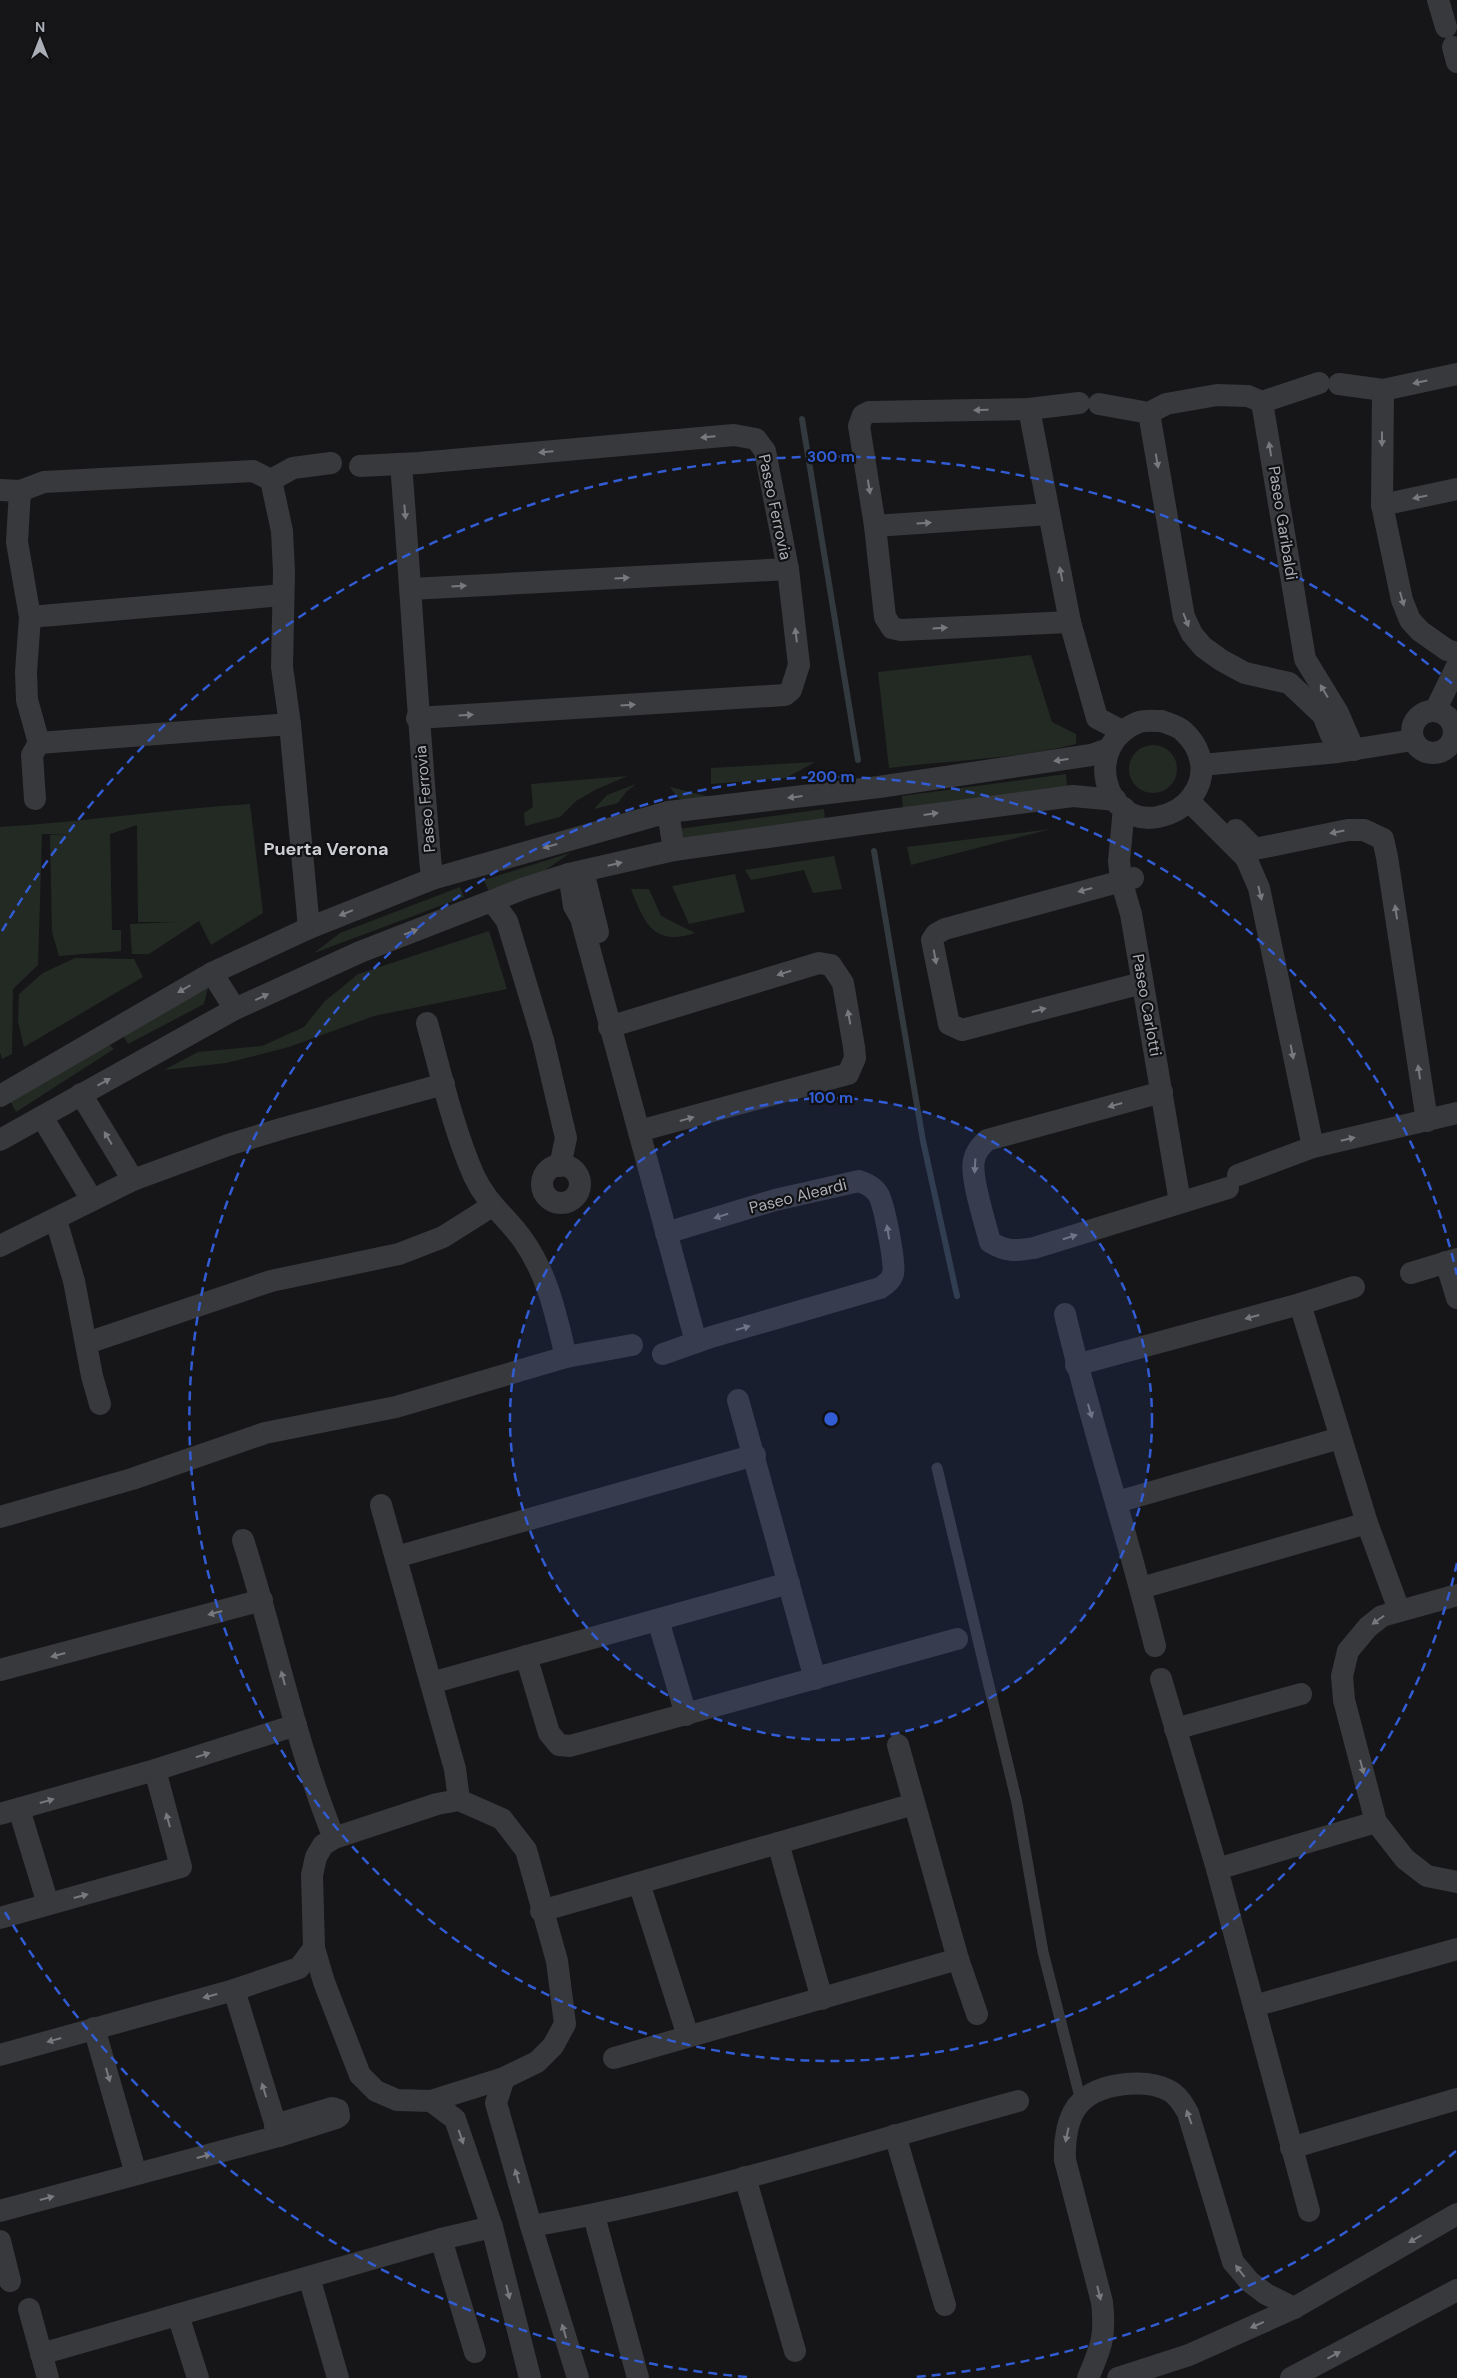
<svg xmlns="http://www.w3.org/2000/svg" width="1457" height="2378" viewBox="0 0 1457 2378" font-family="'DM Sans',sans-serif">
<style>
.green{fill:#232a24}
.lines{fill:none;stroke-linecap:round;stroke-linejoin:round}
.stream{stroke:#32393f;stroke-width:6}
.lane{stroke:#38393c;stroke-width:11}
.street{stroke:#38393c;stroke-width:22}
.oneway{fill:#77797f}
.ring{fill:none;stroke:#325cd3;stroke-width:2.5;stroke-dasharray:9 6}
.labels{text-anchor:middle;dominant-baseline:central;stroke-width:4.5;stroke-linejoin:round;paint-order:stroke}
.street-label{font-size:16px;fill:#aaaeb6;stroke:#111113}
.neighbourhood-label{font-size:18px;font-weight:bold;fill:#cbcdd3;stroke:#111113}
.centre{fill:#325cd3;stroke:#111113;stroke-width:2.5}
.ring-label{font-size:15px;text-anchor:middle;font-weight:bold;fill:#325cd3;stroke:#111113;stroke-width:4.5;stroke-linejoin:round;paint-order:stroke}
</style>
<rect width="100%" height="100%" fill="#161618"/>
<g class="green">
<path d="M1031,655l21,67 24,12v10c-61,15 -124,16 -187,24l-11,-96z"/>
<circle cx="1153" cy="769" r="24"/>
<polygon points="815,762 786,778 711,784 711,768"/>
<polygon points="1066,774 1067,787 903,809 902,796"/>
<polygon points="627,776 595,790 576,801 560,817 525,826 524,813 533,807 531,784"/>
<polygon points="636,784 626,792 618,803 594,809 607,795"/>
<polygon points="670,787 710,797 684,801 678,798"/>
<path d="M250,804l13,109 -52,32 -12,-24 -50,33h-17l-2,-30 48,-2h-40l-1,-97 -27,9 2,96h9v21l-62,5 -7,-24 -2,-97 18,-1h-26l-4,131 -25,24 -1,65 -10,5 -2,-7v-225c84,-5 167,-18 250,-23z"/>
<polygon points="824,809 825,820 675,841 679,829"/>
<polygon points="1051,829 911,865 907,847"/>
<polygon points="570,853 537,876 488,890 484,880"/>
<polygon points="834,856 842,889 813,893 804,870 751,880 745,870"/>
<polygon points="735,874 745,912 689,924 672,886"/>
<polygon points="460,887 464,897 314,953 340,933"/>
<path d="M631,889h18l12,27 34,17c-42,14 -51,-11 -64,-44z"/>
<polygon points="489,931 507,989 374,1016 289,1047 226,1063 164,1070 198,1052 262,1046 304,1027 324,1002 358,974"/>
<polygon points="75,958 134,959 143,977 24,1047 18,1021 19,994 43,973"/>
<polygon points="208,988 204,1004 128,1044 123,1035"/>
<polygon points="107,1043 114,1049 16,1112 10,1101"/>
</g>
<g class="lines">
<g class="stream">
<polyline points="802,419 858,760"/>
<polyline points="874,851 923,1141 957,1296"/>
</g>
<polyline class="lane" points="937,1468 1017,1803 1043,1952 1081,2101"/>
<g class="street">
<polyline points="1438,0 1446,27"/>
<polyline points="1453,47 1457,62"/>
<polyline points="1339,384 1383,390 1457,374"/>
<polyline points="1383,390 1382,505 1402,600 1410,620 1420,631 1447,650 1457,653"/>
<polyline points="1262,402 1319,383"/>
<polyline points="1099,404 1149,413 1166,404 1217,395 1248,396 1262,402 1305,659 1338,713 1354,750"/>
<polyline points="1029,409 1070,622 1097,718 1122,731"/>
<polyline points="1149,413 1184,617 1192,634 1203,647 1221,660 1245,673 1289,683 1323,715 1331,735"/>
<path d="M401,464c11,138 18,277 31,415"/>
<polyline points="360,466 419,463 734,435 756,439 765,451 788,569 799,665 791,690 785,695 417,718"/>
<polyline points="271,480 282,531 284,572 282,667 290,724 309,928"/>
<polyline points="271,480 293,468 331,463"/>
<polyline points="0,490 20,491 44,482 253,471 271,480"/>
<polyline points="20,491 17,542 30,617 26,672 27,700 39,743 32,755 35,799"/>
<polyline points="1382,505 1457,489"/>
<polyline points="875,526 1049,514"/>
<polyline points="411,589 788,569"/>
<polyline points="30,617 283,595"/>
<polyline points="1070,622 901,630 892,628 885,617 875,526 859,426 863,415 869,412 1029,409 1079,403"/>
<circle cx="1433" cy="732" r="21"/>
<polyline points="1435,711 1457,666"/>
<path d="M1162,721c7,3 16,5 21,10 19,17 25,43 10,64 -8,12 -21,19 -35,22 -55,10 -76,-73 -19,-95 7,-2 16,-1 23,-1z"/>
<polyline points="39,743 290,724"/>
<polyline points="1202,765 1338,752 1413,740"/>
<polyline points="1189,801 1246,858 1259,888 1313,1147 1457,1113"/>
<polyline points="1124,808 1119,861 1121,880 1131,914 1180,1202"/>
<polyline points="668,812 674,850"/>
<polyline points="1236,830 1255,849 1348,830 1364,830 1383,839 1387,857 1427,1121"/>
<polyline points="583,871 598,932"/>
<polyline points="569,874 574,906 581,918 696,1342"/>
<polyline points="1133,878 945,929 936,934 932,940 949,1024 962,1030 1142,983"/>
<polyline points="492,901 507,921 543,1040 566,1138 560,1166"/>
<polyline points="212,973 235,1009"/>
<path d="M427,1023c14,51 26,105 47,153 13,28 33,41 49,64 25,35 33,75 43,117"/>
<polyline points="609,1027 819,963 831,965 843,983 854,1047 855,1058 848,1074 639,1131"/>
<path d="M1162,1092l-175,48c-7,7 -11,11 -13,20 -4,17 11,62 16,82 16,10 25,9 44,6l194,-60"/>
<polyline points="81,1094 133,1180"/>
<polyline points="0,1096 212,973 309,928 432,879 668,812 879,787 1091,755 1108,749"/>
<polyline points="42,1117 92,1200"/>
<polyline points="0,1140 235,1009 360,952 525,888 569,874 674,850 883,821 1073,796 1116,800"/>
<circle cx="561" cy="1184" r="19"/>
<polyline points="1238,1175 1313,1147"/>
<polyline points="56,1220 74,1281 92,1376 100,1404"/>
<polyline points="0,1246 133,1180 228,1145 284,1128 444,1084"/>
<polyline points="1446,1262 1457,1298"/>
<polyline points="1411,1273 1457,1259"/>
<polyline points="1300,1304 1367,1523 1399,1610"/>
<path d="M1065,1314c26,112 63,221 90,332"/>
<polyline points="87,1343 271,1281 399,1254 443,1237 492,1206"/>
<path d="M663,1354l48,-17 169,-49c5,-3 11,-7 13,-14 3,-9 -9,-71 -15,-80 -4,-7 -11,-10 -19,-13l-84,19 -109,33"/>
<polyline points="1076,1365 1300,1304 1354,1287"/>
<polyline points="738,1400 815,1679"/>
<polyline points="1117,1502 1340,1438"/>
<polyline points="381,1505 455,1769 459,1800"/>
<polyline points="0,1517 132,1479 265,1433 396,1407 566,1357 632,1345"/>
<path d="M243,1540c32,99 52,202 91,298"/>
<polyline points="396,1557 755,1455"/>
<polyline points="1141,1588 1367,1523"/>
<polyline points="1457,1595 1382,1616 1368,1627 1348,1651 1342,1676 1344,1700 1376,1822 1405,1859 1427,1876 1457,1882"/>
<polyline points="658,1620 686,1715"/>
<polyline points="526,1656 549,1733 559,1745 570,1746 957,1639"/>
<polyline points="0,1670 262,1600"/>
<polyline points="1161,1679 1217,1869 1309,2211"/>
<polyline points="431,1683 789,1583"/>
<polyline points="1175,1729 1301,1694"/>
<polyline points="898,1745 958,1959"/>
<polygon points="459,1800 502,1819 526,1850 557,1961 565,2024 553,2046 537,2062 504,2078 431,2101 397,2100 376,2091 360,2075 324,1982 314,1948 312,1875 316,1857 323,1845 334,1838 437,1804"/>
<polyline points="19,1809 48,1904"/>
<polyline points="0,1814 155,1770 296,1725"/>
<polyline points="778,1843 822,1999"/>
<polyline points="1217,1869 1376,1822"/>
<polyline points="639,1883 688,2036"/>
<polyline points="541,1911 914,1804"/>
<polyline points="0,1918 181,1867 155,1770"/>
<polyline points="234,1990 279,2136"/>
<polyline points="1254,2006 1457,1949"/>
<polyline points="94,2028 136,2174"/>
<polyline points="0,2055 234,1990 299,1968 314,1948"/>
<polyline points="614,2058 958,1959 977,2014"/>
<polyline points="504,2078 496,2103 531,2226 578,2378"/>
<polyline points="431,2101 455,2119 492,2227 530,2378"/>
<polyline points="895,2135 945,2305"/>
<polyline points="1291,2148 1457,2099"/>
<polyline points="745,2177 795,2351"/>
<polyline points="0,2211 279,2136 336,2118 339,2116 338,2110 332,2108 275,2125"/>
<polyline points="594,2216 638,2378"/>
<path d="M531,2226c165,-28 326,-81 487,-125"/>
<polyline points="441,2239 475,2352"/>
<polyline points="0,2241 10,2281"/>
<polyline points="309,2277 338,2378"/>
<polyline points="29,2309 48,2378"/>
<polyline points="178,2315 198,2378"/>
<polyline points="41,2354 441,2239 492,2227"/>
<path d="M1088,2378c13,-31 18,-41 14,-76l-37,-142c-1,-18 2,-45 16,-58 18,-19 64,-24 87,-12 9,4 15,14 20,23l45,149 17,20 16,12 28,14"/>
<polyline points="1118,2378 1189,2355 1294,2308 1457,2214"/>
<polyline points="1291,2378 1457,2290"/>
</g>
</g>
<defs><path id="oneway-solid" d="M-6-.8H1V-3.2L6.5 0L1 3.2V.8H-6Z" transform="scale(1.25)"/></defs>
<g class="oneway">
<use href="#oneway-solid" transform="translate(1420 382) rotate(168)"/>
<use href="#oneway-solid" transform="translate(981 410) rotate(179)"/>
<use href="#oneway-solid" transform="translate(708 437) rotate(175)"/>
<use href="#oneway-solid" transform="translate(1382 439) rotate(90)"/>
<use href="#oneway-solid" transform="translate(1270 449) rotate(-99)"/>
<use href="#oneway-solid" transform="translate(546 452) rotate(175)"/>
<use href="#oneway-solid" transform="translate(1157 461) rotate(80)"/>
<use href="#oneway-solid" transform="translate(869 487) rotate(81)"/>
<use href="#oneway-solid" transform="translate(1420 497) rotate(168)"/>
<use href="#oneway-solid" transform="translate(405 512) rotate(85)"/>
<use href="#oneway-solid" transform="translate(924 523) rotate(-4)"/>
<use href="#oneway-solid" transform="translate(1061 574) rotate(-101)"/>
<use href="#oneway-solid" transform="translate(622 578) rotate(-3)"/>
<use href="#oneway-solid" transform="translate(459 586) rotate(-3)"/>
<use href="#oneway-solid" transform="translate(1402 599) rotate(74)"/>
<use href="#oneway-solid" transform="translate(1186 620) rotate(69)"/>
<use href="#oneway-solid" transform="translate(940 628) rotate(-3)"/>
<use href="#oneway-solid" transform="translate(796 635) rotate(-97)"/>
<use href="#oneway-solid" transform="translate(1324 691) rotate(-121)"/>
<use href="#oneway-solid" transform="translate(628 705) rotate(-4)"/>
<use href="#oneway-solid" transform="translate(466 715) rotate(-4)"/>
<use href="#oneway-solid" transform="translate(1061 760) rotate(172)"/>
<use href="#oneway-solid" transform="translate(795 797) rotate(173)"/>
<use href="#oneway-solid" transform="translate(931 814) rotate(-8)"/>
<use href="#oneway-solid" transform="translate(1337 832) rotate(169)"/>
<use href="#oneway-solid" transform="translate(550 846) rotate(164)"/>
<use href="#oneway-solid" transform="translate(615 864) rotate(-13)"/>
<use href="#oneway-solid" transform="translate(1085 890) rotate(165)"/>
<use href="#oneway-solid" transform="translate(1260 893) rotate(77)"/>
<use href="#oneway-solid" transform="translate(1396 912) rotate(-98)"/>
<use href="#oneway-solid" transform="translate(346 913) rotate(158)"/>
<use href="#oneway-solid" transform="translate(411 932) rotate(-21)"/>
<use href="#oneway-solid" transform="translate(935 957) rotate(80)"/>
<use href="#oneway-solid" transform="translate(784 973) rotate(162)"/>
<use href="#oneway-solid" transform="translate(184 989) rotate(150)"/>
<use href="#oneway-solid" transform="translate(262 997) rotate(-25)"/>
<use href="#oneway-solid" transform="translate(1039 1010) rotate(-15)"/>
<use href="#oneway-solid" transform="translate(849 1017) rotate(-100)"/>
<use href="#oneway-solid" transform="translate(1292 1052) rotate(79)"/>
<use href="#oneway-solid" transform="translate(1419 1072) rotate(-98)"/>
<use href="#oneway-solid" transform="translate(104 1082) rotate(-29)"/>
<use href="#oneway-solid" transform="translate(1115 1105) rotate(164)"/>
<use href="#oneway-solid" transform="translate(687 1119) rotate(-16)"/>
<use href="#oneway-solid" transform="translate(108 1138) rotate(-121)"/>
<use href="#oneway-solid" transform="translate(1348 1139) rotate(-13)"/>
<use href="#oneway-solid" transform="translate(975 1166) rotate(93)"/>
<use href="#oneway-solid" transform="translate(721 1216) rotate(163)"/>
<use href="#oneway-solid" transform="translate(888 1232) rotate(-99)"/>
<use href="#oneway-solid" transform="translate(1070 1237) rotate(-17)"/>
<use href="#oneway-solid" transform="translate(1252 1317) rotate(165)"/>
<use href="#oneway-solid" transform="translate(743 1328) rotate(-16)"/>
<use href="#oneway-solid" transform="translate(1090 1411) rotate(74)"/>
<use href="#oneway-solid" transform="translate(215 1613) rotate(165)"/>
<use href="#oneway-solid" transform="translate(1378 1620) rotate(145)"/>
<use href="#oneway-solid" transform="translate(58 1655) rotate(165)"/>
<use href="#oneway-solid" transform="translate(283 1678) rotate(-105)"/>
<use href="#oneway-solid" transform="translate(203 1755) rotate(-18)"/>
<use href="#oneway-solid" transform="translate(1362 1767) rotate(75)"/>
<use href="#oneway-solid" transform="translate(47 1801) rotate(-16)"/>
<use href="#oneway-solid" transform="translate(168 1820) rotate(-105)"/>
<use href="#oneway-solid" transform="translate(81 1896) rotate(-15)"/>
<use href="#oneway-solid" transform="translate(210 1996) rotate(165)"/>
<use href="#oneway-solid" transform="translate(54 2040) rotate(164)"/>
<use href="#oneway-solid" transform="translate(108 2075) rotate(74)"/>
<use href="#oneway-solid" transform="translate(264 2090) rotate(-107)"/>
<use href="#oneway-solid" transform="translate(1189 2117) rotate(-110)"/>
<use href="#oneway-solid" transform="translate(1067 2135) rotate(102)"/>
<use href="#oneway-solid" transform="translate(461 2137) rotate(71)"/>
<use href="#oneway-solid" transform="translate(204 2156) rotate(-15)"/>
<use href="#oneway-solid" transform="translate(517 2176) rotate(-106)"/>
<use href="#oneway-solid" transform="translate(47 2198) rotate(-15)"/>
<use href="#oneway-solid" transform="translate(1415 2239) rotate(150)"/>
<use href="#oneway-solid" transform="translate(1240 2271) rotate(-128)"/>
<use href="#oneway-solid" transform="translate(508 2292) rotate(76)"/>
<use href="#oneway-solid" transform="translate(1099 2293) rotate(76)"/>
<use href="#oneway-solid" transform="translate(1257 2325) rotate(156)"/>
<use href="#oneway-solid" transform="translate(564 2331) rotate(-107)"/>
<use href="#oneway-solid" transform="translate(1334 2355) rotate(-28)"/>
</g>
<circle cx="831" cy="1419" r="321" fill="#325cd3" fill-opacity=".12"/>
<g class="ring">
<circle cx="831" cy="1419" r="321"/>
<path d="M1457 1563A642 642 0 1 1 1457 1275"/>
<path d="M1456 2151A962 962 0 0 1 915 2377M747 2377A962 962 0 0 1 2 1907M2 931A962 962 0 0 1 1456 687"/>
</g>
<g class="labels">
<g class="street-label">
<text transform="translate(775 507) rotate(78)">Paseo Ferrovia</text>
<text transform="translate(1283 523) rotate(81)">Paseo Garibaldi</text>
<text transform="translate(425 799) rotate(-95)">Paseo Ferrovia</text>
<text transform="translate(1147 1005) rotate(80)">Paseo Carlotti</text>
<text transform="translate(798 1196) rotate(-14)">Paseo Aleardi</text>
</g>
<g class="neighbourhood-label">
<text x="326" y="849">Puerta Verona</text>
</g>
</g>
<circle cx="831" cy="1419" r="8" class="centre"/>
<g class="ring-label">
<text x="831" y="462">300 m</text>
<text x="831" y="782">200 m</text>
<text x="831" y="1103">100 m</text>
</g>
<g transform="translate(40 40)" stroke="#111113" stroke-width="4" paint-order="stroke">
<path d="M0-4L9 19L0 12L-9 19Z" fill="#aaaeb6"/>
<text y="-8" font-size="14" font-weight="bold" text-anchor="middle" fill="#aaaeb6">N</text>
</g>
</svg>
